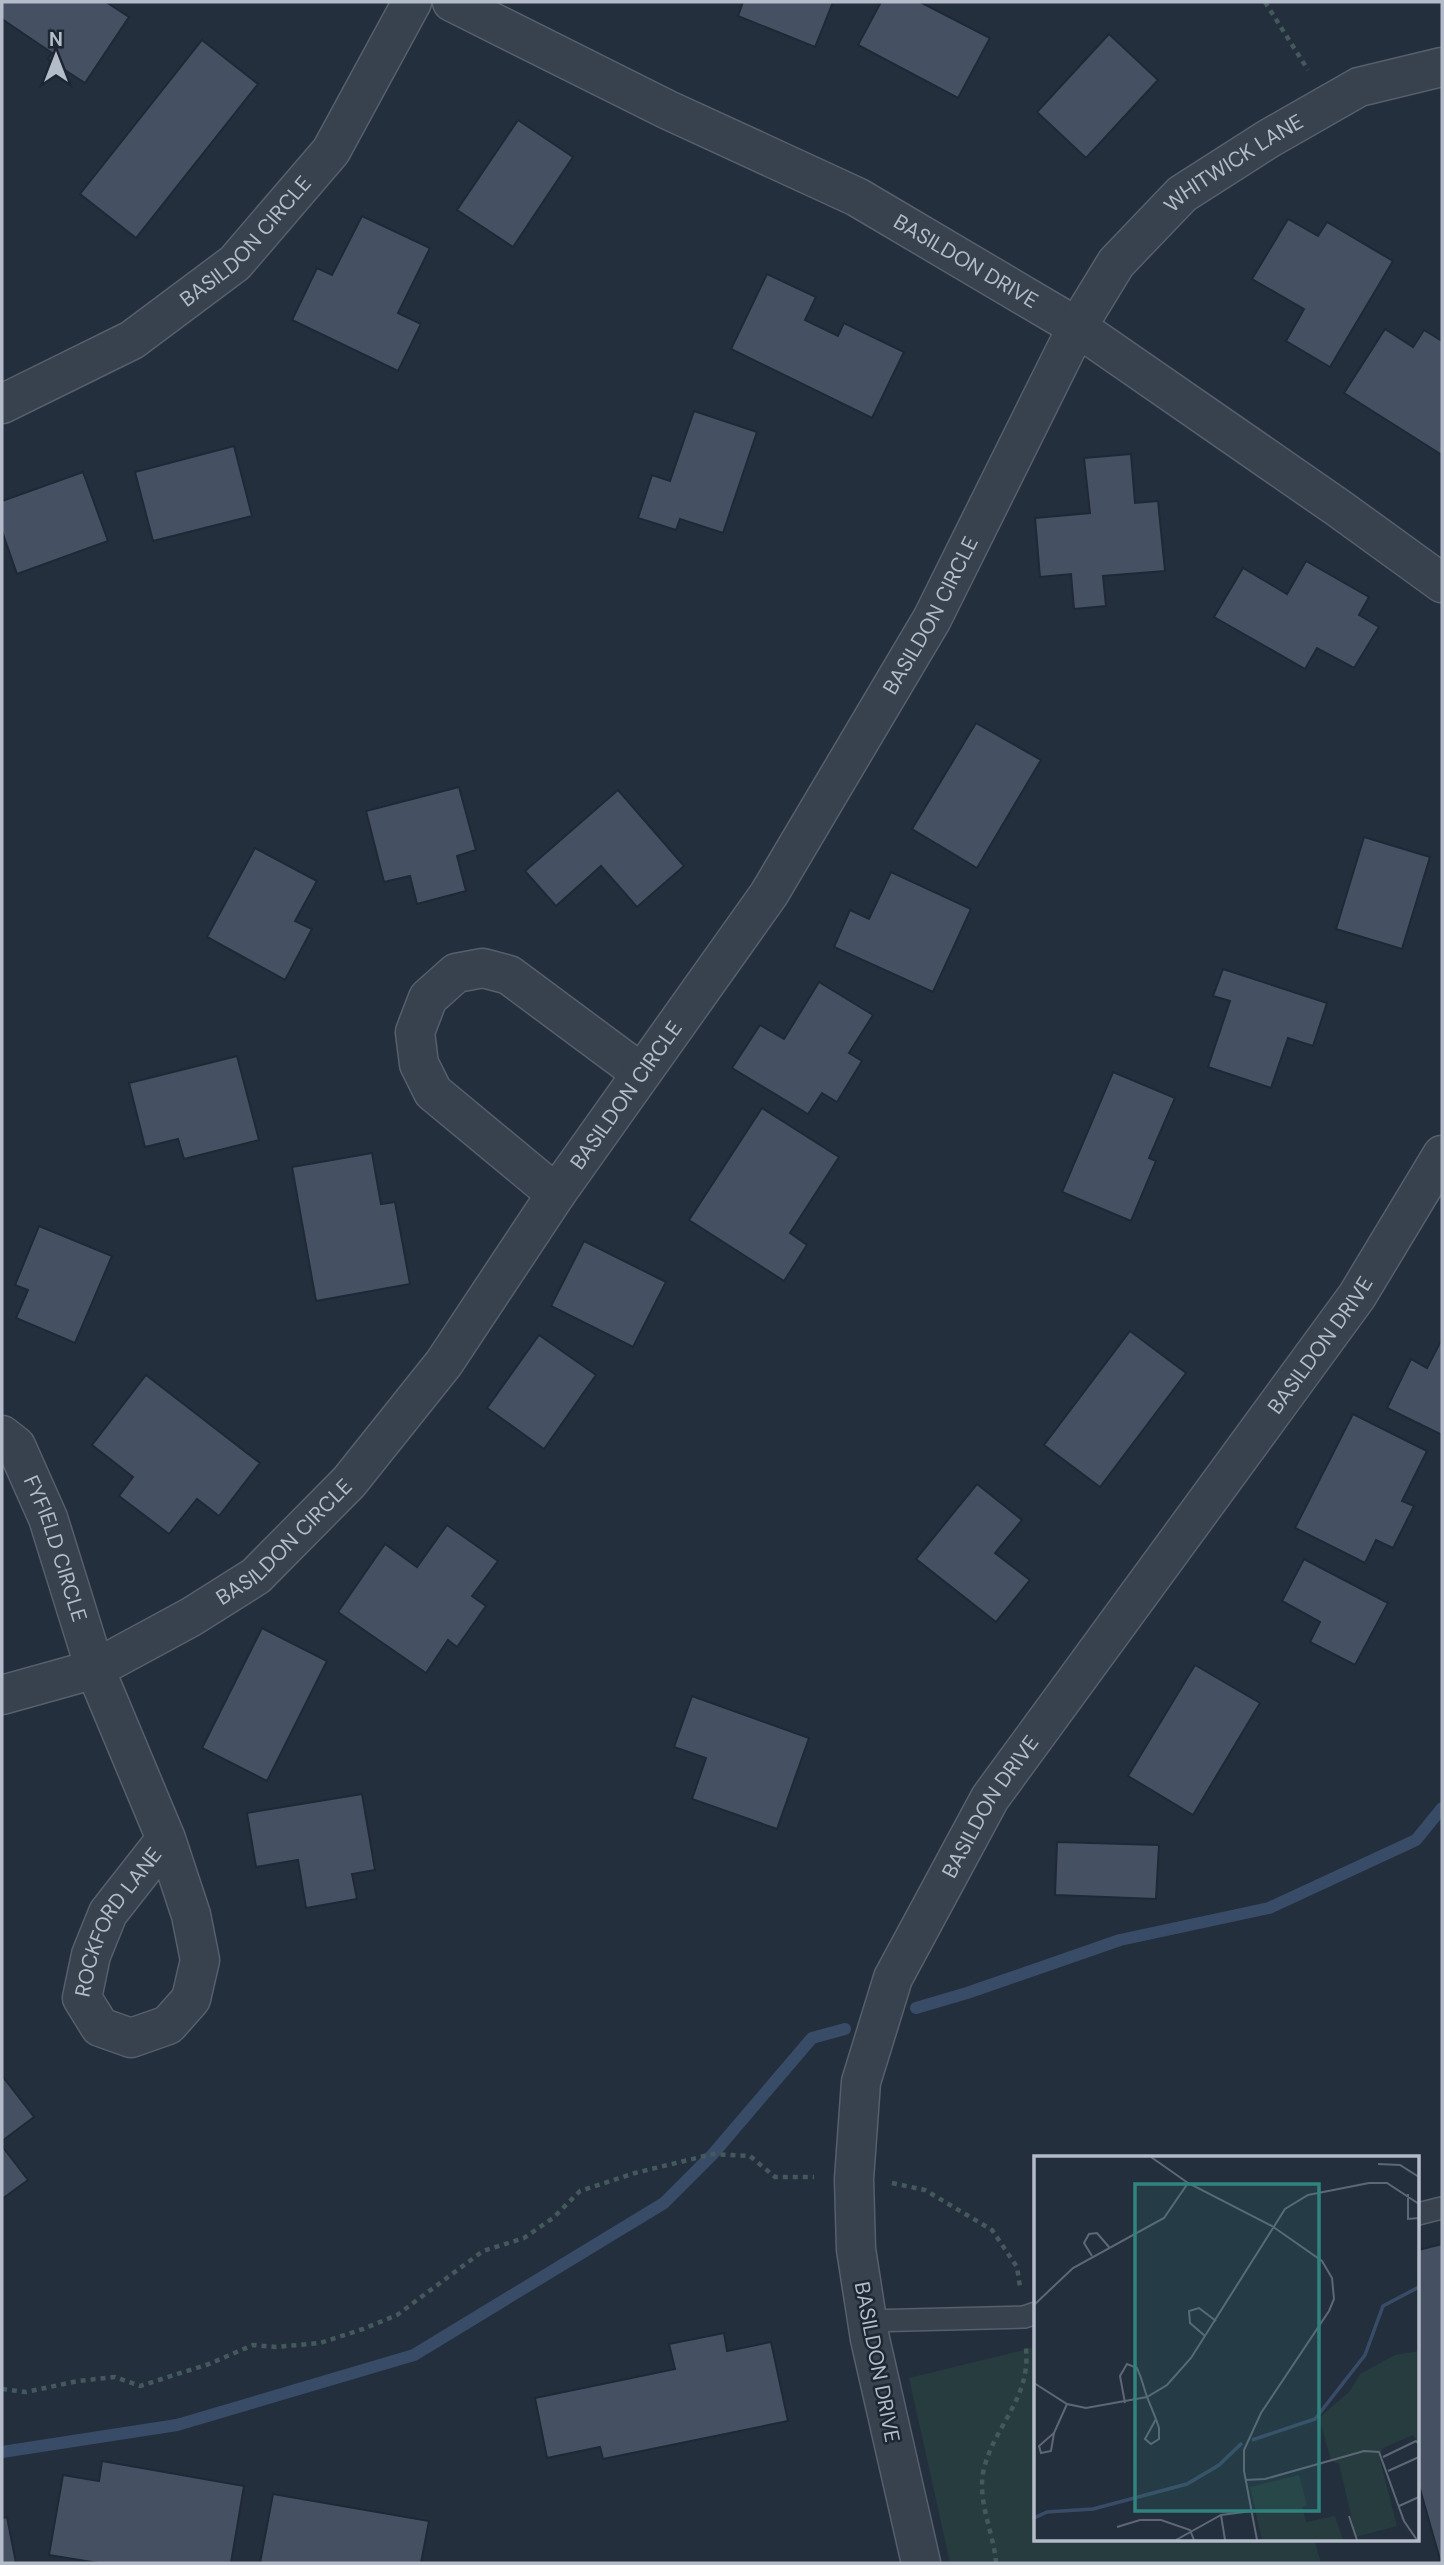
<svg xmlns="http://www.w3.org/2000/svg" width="1444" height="2565" viewBox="0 0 1444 2565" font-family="'DM Sans',sans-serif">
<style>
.green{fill:#263c3f}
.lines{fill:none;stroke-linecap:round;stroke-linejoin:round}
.stream{stroke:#394c67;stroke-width:12}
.building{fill:#455162;stroke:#1f2835;stroke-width:2}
.lane-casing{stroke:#565f6c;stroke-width:24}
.street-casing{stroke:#565f6c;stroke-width:41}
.path{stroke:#44595c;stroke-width:4.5;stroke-dasharray:5 5;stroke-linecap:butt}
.lane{stroke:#38414e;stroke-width:21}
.street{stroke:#38414e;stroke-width:38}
.labels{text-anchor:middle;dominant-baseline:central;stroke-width:5;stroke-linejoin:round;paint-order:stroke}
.street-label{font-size:21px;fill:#b4bcc9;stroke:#1d2633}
.inset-river{fill:none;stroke:#394c67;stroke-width:3.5}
.inset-road{fill:none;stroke:#5e6776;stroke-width:2}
.view{fill:#308480;fill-opacity:0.15;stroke:#308480;stroke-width:3.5}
.inset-edge{fill:none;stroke:#b4bcc9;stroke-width:3.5}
</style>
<rect width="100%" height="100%" fill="#242f3e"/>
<polygon class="green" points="1036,2347 1036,2539 1314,2539 1321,2563 950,2563 909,2378"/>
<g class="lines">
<g class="stream">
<polyline points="916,2008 967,1993 1120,1940 1269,1908 1416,1840 1442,1808"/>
<polyline points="2,2452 177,2425 414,2355 664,2203 713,2154 812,2038 845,2029"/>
</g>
</g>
<g class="building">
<polygon points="2,2 106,2 129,17 85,83 48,59 52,53 2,19"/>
<polygon points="743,2 833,2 815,47 738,16"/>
<polygon points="881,2 920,2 990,38 958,98 858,45"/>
<polygon points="1109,34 1158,80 1086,158 1037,112"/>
<polygon points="202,40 258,84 136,238 80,194"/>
<polygon points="518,120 573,157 513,247 457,210"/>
<polygon points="362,216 430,248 398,313 421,324 398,371 292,320 317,268 332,275"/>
<polygon points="1288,219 1318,236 1327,222 1393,261 1330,367 1286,341 1304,309 1252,279"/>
<polygon points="767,274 816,297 805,320 838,336 844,323 904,352 872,418 731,349"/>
<polygon points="1385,329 1413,347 1424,330 1442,341 1442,455 1344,393"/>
<polygon points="694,411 757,432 723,533 680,519 676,530 638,518 652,475 670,481"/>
<polygon points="234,446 252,516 153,541 135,472"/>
<polygon points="1131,454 1135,503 1158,501 1165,571 1103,576 1106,606 1074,609 1071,574 1040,577 1035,518 1090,513 1084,458"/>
<polygon points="83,472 108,541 17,574 2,531 2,501"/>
<polygon points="1306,561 1369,597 1359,615 1379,627 1354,668 1317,648 1305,669 1214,617 1243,568 1287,594"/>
<polygon points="976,723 1041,760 977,868 912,829"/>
<polygon points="459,787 476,850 457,856 466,891 417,904 410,876 384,882 366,811"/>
<polygon points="618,790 684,866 637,907 601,866 556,906 525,871"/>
<polygon points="1364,837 1430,857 1402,949 1336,929"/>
<polygon points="255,848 317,881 295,921 312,929 285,980 207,937"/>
<polygon points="891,872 971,909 933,992 834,947 850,910 869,919"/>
<polygon points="1223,969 1327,1003 1313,1046 1288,1038 1271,1088 1208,1067 1230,1001 1213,996"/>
<polygon points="819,982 873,1015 849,1053 862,1061 837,1102 822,1093 808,1114 732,1068 760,1025 784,1039"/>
<polygon points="237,1056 259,1140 184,1159 178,1139 145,1147 129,1083"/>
<polygon points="1113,1072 1175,1098 1149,1158 1156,1161 1131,1221 1062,1192"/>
<polygon points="762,1108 839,1157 790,1233 807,1245 784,1281 689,1220"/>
<polygon points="372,1153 381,1204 395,1202 410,1284 316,1301 292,1167"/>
<polygon points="39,1226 112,1256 75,1343 16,1318 28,1290 15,1285"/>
<polygon points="584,1241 666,1282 633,1347 551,1306"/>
<polygon points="1130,1331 1186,1373 1100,1487 1044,1445"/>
<polygon points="539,1335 596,1375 544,1449 487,1408"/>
<polygon points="1442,1339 1442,1435 1387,1408 1411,1359 1427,1368"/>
<polygon points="146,1375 260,1463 219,1516 197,1499 169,1534 119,1496 133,1477 92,1445"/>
<polygon points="1353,1414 1427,1451 1402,1501 1414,1506 1393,1548 1376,1540 1365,1563 1295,1528"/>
<polygon points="977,1484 1022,1520 995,1553 1030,1580 996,1622 916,1559"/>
<polygon points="447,1525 498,1561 472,1596 486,1606 457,1647 448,1640 426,1673 338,1612 385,1544 417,1567"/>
<polygon points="1304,1559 1388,1603 1355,1665 1310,1642 1320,1622 1282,1601"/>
<polygon points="262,1628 327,1661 267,1781 202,1748"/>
<polygon points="1195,1665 1260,1703 1193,1815 1128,1776"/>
<polygon points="692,1696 809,1738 777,1829 692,1799 706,1758 674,1747"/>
<polygon points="362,1794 375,1870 352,1874 357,1899 306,1908 298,1860 256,1867 247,1813"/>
<polygon points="1057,1842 1159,1845 1156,1899 1055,1895"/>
<polygon points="3,2077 34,2117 2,2141 2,2078"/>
<polygon points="2,2146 28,2180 2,2199"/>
<polygon points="1442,2244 1442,2563 1441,2563 1418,2482 1418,2250"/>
<polygon points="724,2333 727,2351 771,2342 788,2421 603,2459 600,2447 547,2458 535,2398 675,2369 669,2344"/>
<polygon points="102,2461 244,2486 231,2563 98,2563 49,2555 63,2475 99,2481"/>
<polygon points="273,2494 429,2521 421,2563 260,2563"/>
<polygon points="7,2517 16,2563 2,2563 2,2518"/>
</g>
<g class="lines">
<g class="lane-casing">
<g id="lane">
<polyline points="1418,2214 1442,2208"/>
<polyline points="867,2321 1024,2317 1036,2313"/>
</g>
</g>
<g class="street-casing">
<g id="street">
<path id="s1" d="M452,2l216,108 189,87 220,130 260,180 105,76"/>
<path id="s2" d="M2,404l130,-64 103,-77 96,-112 81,-149"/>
<polyline points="556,1194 433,1092 419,1064 415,1032 428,998 456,973 483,968 509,975 641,1073"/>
<path id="s3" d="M2,1435l14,11 32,72 47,151 71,170 25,76 9,45 -9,39 -23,26 -37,13 -31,-11 -18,-29 9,-43 17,-42 58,-74"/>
<path id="s4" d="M2,1695l93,-26 96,-52 65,-41 93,-94 95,-119 112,-169 213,-300 163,-275 145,-292 39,-64 66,-69 86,-55 91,-52 83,-20"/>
<path id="s5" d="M921,2563l-51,-224 -14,-90 -2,-70 7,-97 32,-104 97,-180 367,-502 85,-141"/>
</g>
</g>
<g class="path">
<polyline points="1265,2 1308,70"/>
<polyline points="892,2183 925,2190 992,2230 1017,2267 1020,2287"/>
<polyline points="2,2389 26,2392 78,2381 115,2377 140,2386 209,2364 253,2345 276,2347 320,2343 363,2329 397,2315 483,2251 524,2238 553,2218 580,2191 635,2173 713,2154 750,2156 775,2177 814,2177"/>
<path d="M996,2563c-2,-29 -18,-59 -13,-90 10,-48 48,-72 43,-125"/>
</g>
<use href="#lane" class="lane"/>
<use href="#street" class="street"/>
</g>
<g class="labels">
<g class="street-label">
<text stroke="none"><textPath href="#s4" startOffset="2014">WHITWICK LANE</textPath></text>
<text stroke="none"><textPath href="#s2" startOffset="296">BASILDON CIRCLE</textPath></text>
<text stroke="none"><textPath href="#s1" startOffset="576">BASILDON DRIVE</textPath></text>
<text stroke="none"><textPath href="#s4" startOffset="1460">BASILDON CIRCLE</textPath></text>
<text stroke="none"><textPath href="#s4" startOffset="891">BASILDON CIRCLE</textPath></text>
<text stroke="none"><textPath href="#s5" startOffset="1362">BASILDON DRIVE</textPath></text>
<text stroke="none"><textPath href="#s4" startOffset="326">BASILDON CIRCLE</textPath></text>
<text stroke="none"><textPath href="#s3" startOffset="128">FYFIELD CIRCLE</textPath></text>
<text stroke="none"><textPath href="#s5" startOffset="794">BASILDON DRIVE</textPath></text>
<text stroke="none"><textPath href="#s3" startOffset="831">ROCKFORD LANE</textPath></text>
<text transform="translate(877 2362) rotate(79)">BASILDON DRIVE</text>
</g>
</g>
<g transform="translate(1034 2156)">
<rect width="385" height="385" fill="#242f3e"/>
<path d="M385,195v92l-6,-8 -30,13 -4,8 18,70 -41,11 -17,-73 -8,-4 -12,-42 31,-27 10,-17 35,-19zM265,319l8,30 -5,2 4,15 29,-6 8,24h-81l-12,-53z" fill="#263c3f"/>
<path class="inset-river" d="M218,284l63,-21 50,-64 18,-49 36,-19M0,362l13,-6 46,-3 94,-25 32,-19 23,-22"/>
<path class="inset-road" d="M117,1l37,26 84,43 50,35 10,17 2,21 -5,12 -68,102 -17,37v21l13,69M344,8l22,1 19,12M374,38v25l11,-1M58,100l-8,-13 5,-9 8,-1 12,14M0,149l39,-37 91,-50 24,-35M171,180l-15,-13 -1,-12 10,-3 17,13M0,227l33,21 19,4 61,-11 20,-12 24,-27 94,-149 23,-14 61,-12h18l32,21M91,247l-5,-27 7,-12 10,4 4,10 6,19 9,22 3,9v11l-8,5 -6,-5 11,-20M20,277l-3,18 -10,2 -2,-7 15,-13 13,-29M349,301l33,-16 3,3M354,315l31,-14M211,324l20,-1 99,-28 15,1 25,69 13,19M365,350l20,-9M187,359l4,25M315,360l8,24M83,371l23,-7h21l29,10 4,10M142,384l45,-25 31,-4"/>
<path class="view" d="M101,28h184v327h-184z"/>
<rect width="385" height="385" class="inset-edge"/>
</g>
<rect width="1444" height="2565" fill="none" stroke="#b4bcc9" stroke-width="7"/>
<g transform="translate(56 56)" stroke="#1d2633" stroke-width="5" paint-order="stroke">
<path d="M0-5L12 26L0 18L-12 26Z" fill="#b4bcc9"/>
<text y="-10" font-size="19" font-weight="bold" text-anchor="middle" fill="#b4bcc9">N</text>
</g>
</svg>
